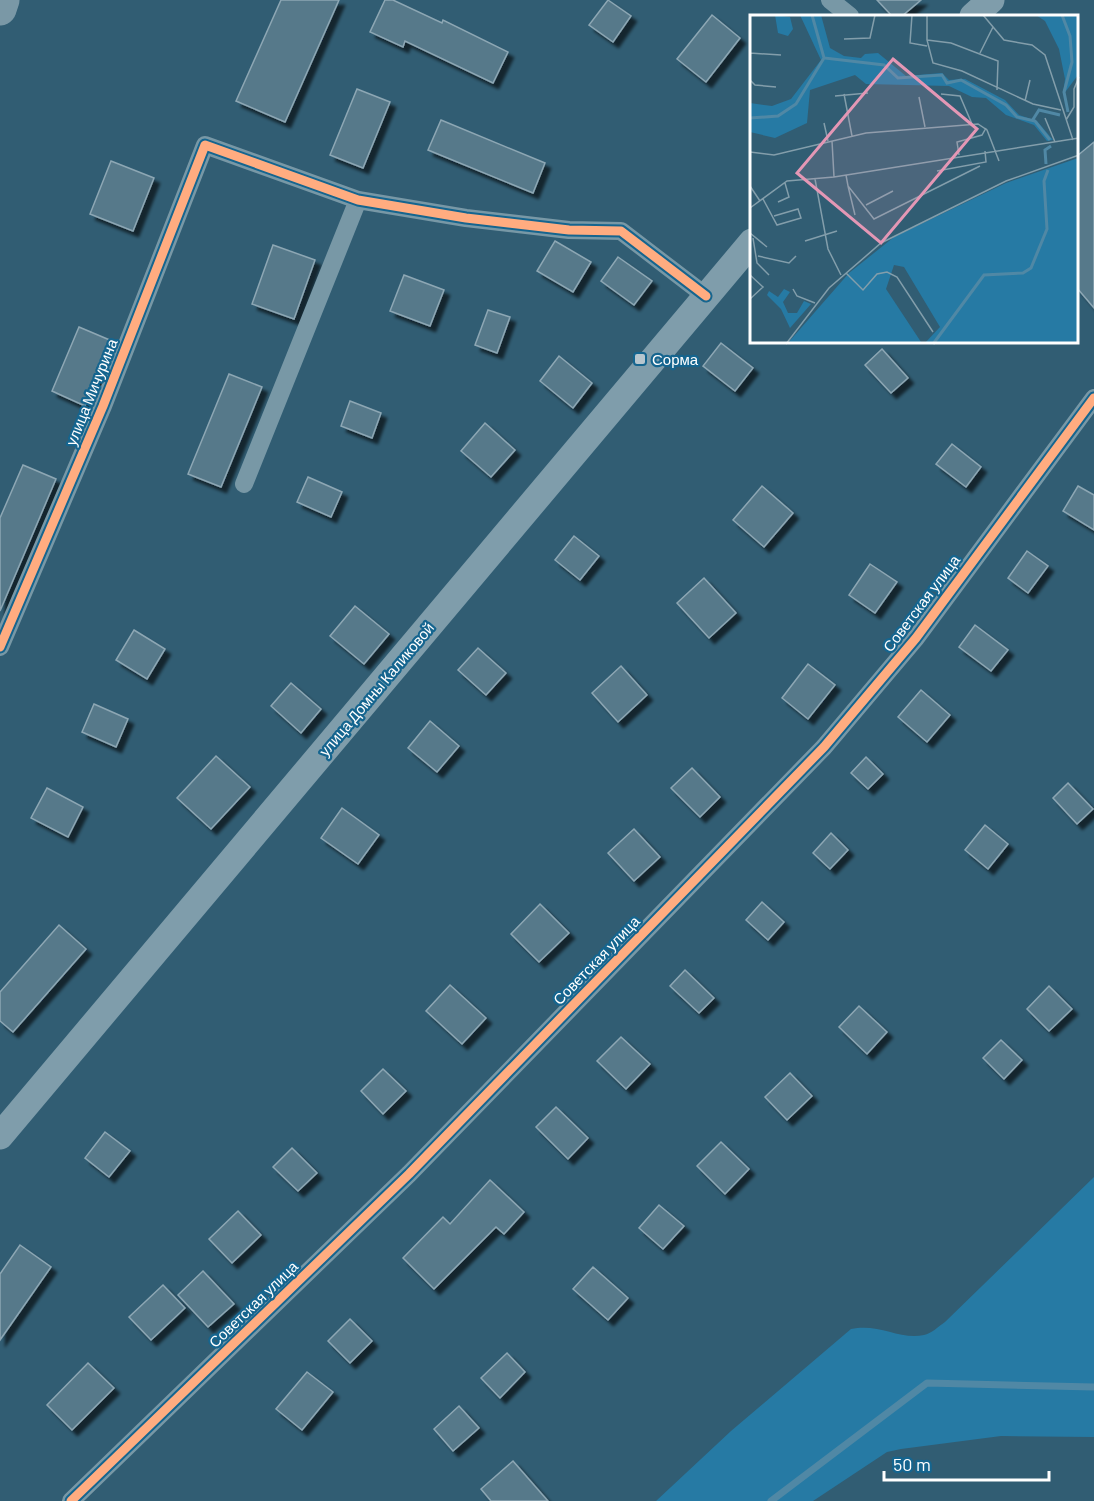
<svg xmlns="http://www.w3.org/2000/svg" width="1094" height="1501" viewBox="0 0 1094 1501" font-family="Barlow,sans-serif">
<style>
.green{fill:#267aa4}
.lines{fill:none;stroke-linecap:round;stroke-linejoin:round}
.stream{stroke:#5088a5;stroke-width:7}
.building{fill:#57798a;stroke:#8da7b4;stroke-width:1.5;filter:url(#shadow)}
.street{stroke:#7898a6;stroke-width:18}
.secondary{stroke:#7f9dab;stroke-width:27}
.highway{stroke:#7a98a6;stroke-width:33}
.cycleway-casing{stroke:#15658f;stroke-width:13}
.cycleway{stroke:#ffac80;stroke-width:9}
.poi-dot{fill:#b7c6ce;stroke:#15658f;stroke-width:2}
.labels{text-anchor:middle;dominant-baseline:central;stroke-width:4.5;stroke-linejoin:round;paint-order:stroke}
.poi-label{font-size:15px;fill:#fff;stroke:#15658f;text-anchor:start}
.street-label{font-size:15px;fill:#fff;stroke:#15658f}
.inset-river{fill:none;stroke:#5088a5;stroke-width:3}
.inset-road{fill:none;stroke:#839eab;stroke-width:1.5}
.view{fill:#e497b5;fill-opacity:0.15;stroke:#e497b5;stroke-width:3}
.inset-edge{fill:none;stroke:#fff;stroke-width:3}
</style>
<defs>
<filter id="shadow"><feDropShadow dx="5.5" dy="5.5" stdDeviation="1.5" flood-color="#0009"/></filter>
</defs>
<rect width="100%" height="100%" fill="#315d73"/>
<path class="green" d="M1094,1177v260l-93,-1 -100,13 -14,3 -74,49h-157l75,-70 120,-102c28,-6 48,11 73,6 7,-1 15,-9 21,-13z"/>
<g class="lines">
<polyline class="stream" points="771,1501 927,1383 1094,1387"/>
</g>
<g class="building">
<polygon points="281,0 339,0 285,122 236,101"/>
<polygon points="385,0 393,0 442,23 443,20 508,52 493,83 405,41 403,47 370,32"/>
<polygon points="608,0 631,16 613,42 589,25"/>
<polygon points="877,0 921,0 902,16 892,16"/>
<polygon points="712,15 740,38 706,82 677,59"/>
<polygon points="357,89 390,102 363,168 330,155"/>
<polygon points="441,120 545,163 533,193 428,150"/>
<polygon points="1094,142 1094,308 1077,288 1077,156"/>
<polygon points="111,161 154,178 133,231 90,214"/>
<polygon points="555,241 591,262 573,292 537,271"/>
<polygon points="273,245 315,260 294,319 252,304"/>
<polygon points="618,257 652,281 634,305 601,281"/>
<polygon points="404,275 444,290 430,326 390,311"/>
<polygon points="488,310 510,317 497,353 475,345"/>
<polygon points="79,327 112,341 85,406 52,391"/>
<polygon points="721,343 753,368 735,391 703,366"/>
<polygon points="882,349 908,378 891,393 865,365"/>
<polygon points="559,356 592,383 573,408 540,381"/>
<polygon points="229,374 262,387 221,487 188,474"/>
<polygon points="350,401 381,413 372,438 341,426"/>
<polygon points="485,423 515,450 491,477 461,451"/>
<polygon points="952,444 981,467 966,487 936,464"/>
<polygon points="23,465 56,479 0,611 0,518"/>
<polygon points="308,477 342,492 331,517 297,502"/>
<polygon points="762,486 793,513 764,547 733,520"/>
<polygon points="1078,486 1094,495 1094,530 1063,511"/>
<polygon points="574,536 599,556 580,580 555,560"/>
<polygon points="1027,551 1048,566 1028,593 1008,578"/>
<polygon points="870,564 897,582 875,613 849,595"/>
<polygon points="704,578 736,613 709,638 677,603"/>
<polygon points="355,606 389,634 364,664 330,636"/>
<polygon points="975,625 1008,650 991,671 959,647"/>
<polygon points="134,630 165,649 147,679 116,660"/>
<polygon points="478,648 506,673 486,695 458,670"/>
<polygon points="808,664 835,685 808,719 782,698"/>
<polygon points="621,666 647,695 618,722 592,693"/>
<polygon points="291,683 321,709 301,733 271,706"/>
<polygon points="921,690 950,715 927,742 898,717"/>
<polygon points="94,704 128,719 116,747 82,732"/>
<polygon points="430,721 459,746 437,772 408,748"/>
<polygon points="216,756 250,787 211,829 177,798"/>
<polygon points="866,757 883,774 868,789 851,773"/>
<polygon points="692,768 720,797 700,817 671,788"/>
<polygon points="1068,783 1093,809 1077,824 1053,798"/>
<polygon points="47,788 83,807 68,837 31,818"/>
<polygon points="342,808 379,835 358,864 321,838"/>
<polygon points="985,825 1008,844 988,869 965,850"/>
<polygon points="634,829 660,857 634,881 608,853"/>
<polygon points="831,833 848,850 830,869 813,853"/>
<polygon points="762,902 784,922 768,940 746,920"/>
<polygon points="540,904 569,933 539,962 511,934"/>
<polygon points="59,925 86,949 13,1032 0,1021 0,992"/>
<polygon points="685,970 714,998 699,1013 670,986"/>
<polygon points="450,985 486,1018 462,1044 426,1011"/>
<polygon points="1049,986 1072,1009 1049,1031 1027,1009"/>
<polygon points="859,1006 887,1032 867,1054 839,1027"/>
<polygon points="621,1037 650,1064 626,1089 597,1061"/>
<polygon points="1001,1040 1022,1060 1004,1079 983,1058"/>
<polygon points="383,1069 406,1091 383,1114 361,1091"/>
<polygon points="790,1073 812,1096 787,1120 765,1097"/>
<polygon points="556,1107 588,1138 568,1159 536,1127"/>
<polygon points="105,1132 130,1151 109,1177 85,1158"/>
<polygon points="721,1142 749,1169 725,1194 697,1166"/>
<polygon points="292,1148 317,1173 298,1191 273,1167"/>
<polygon points="490,1180 524,1212 504,1234 496,1227 434,1289 403,1258 443,1217 450,1224"/>
<polygon points="659,1205 684,1226 663,1249 639,1228"/>
<polygon points="238,1211 261,1235 232,1263 209,1239"/>
<polygon points="20,1245 51,1267 0,1340 0,1274"/>
<polygon points="593,1267 628,1298 608,1320 573,1289"/>
<polygon points="203,1271 234,1304 208,1327 178,1295"/>
<polygon points="163,1285 185,1308 151,1340 129,1317"/>
<polygon points="350,1319 372,1341 350,1363 328,1341"/>
<polygon points="507,1353 525,1372 500,1398 481,1378"/>
<polygon points="88,1363 114,1388 72,1430 47,1405"/>
<polygon points="307,1372 333,1392 302,1430 276,1409"/>
<polygon points="459,1406 479,1428 453,1451 434,1429"/>
<polygon points="513,1461 548,1501 491,1501 481,1489"/>
</g>
<g class="lines">
<g class="street">
<polyline points="830,0 850,16"/>
<polyline points="244,484 358,200"/>
<polyline points="0,647 103,406 205,145 358,200 466,218 569,230 621,231 706,296"/>
<polyline points="71,1501 409,1174 824,747 916,638 1094,398"/>
</g>
<g class="secondary">
<polyline points="973,16 991,0"/>
<polyline points="0,1136 752,242"/>
</g>
<polyline class="highway" points="0,9 3,0"/>
<g class="cycleway-casing">
<g id="cycleway">
<polyline points="0,647 103,406 205,145 358,200 466,218 569,230 621,231 706,296"/>
<polyline points="71,1501 409,1174 824,747 916,638 1094,398"/>
</g>
</g>
<use href="#cycleway" class="cycleway"/>
</g>
<rect class="poi-dot" x="634" y="353" width="12" height="12" rx="3"/>
<g class="labels">
<g class="poi-label">
<text x="652" y="359">Сорма</text>
</g>
<g class="street-label">
<text transform="translate(91 392) rotate(-68)">улица Мичурина</text>
<text transform="translate(921 603) rotate(-53)">Советская улица</text>
<text transform="translate(376 689) rotate(-50)">улица Домны Каликовой</text>
<text transform="translate(596 960) rotate(-46)">Советская улица</text>
<text transform="translate(253 1304) rotate(-44)">Советская улица</text>
</g>
</g>
<g transform="translate(750 15)">
<rect width="328" height="328" fill="#315d73"/>
<path d="M25,0l15,2 3,12 -5,7 -10,-3zM50,0h21l9,33 14,8 17,2 4,-4 13,-1 28,23 36,-3 7,7 16,-1 40,21 14,15 18,6 16,19 -6,1 -13,-16 -28,-10 -20,-17 -14,-1 -23,-11 -83,-2 -11,-9 -45,15 -3,33 -32,15 -25,-6v-29l22,3 19,-7 30,-39zM286,0h42v60l-15,20 2,-16 -6,-30 -14,-28zM328,143v185l-291,1 62,-71 45,-36 112,-54zM144,250l10,2 36,60 -15,16 -4,-1 -35,-53zM34,274l6,3 -7,10 5,11h9l7,-12 7,3 -21,24 -9,-19 -14,-14 2,-4 9,6z" fill="#267aa4" fill-rule="evenodd"/>
<path class="inset-river" d="M62,0l12,43 60,7 14,13 44,-3 5,8 14,-3 45,25 11,12 18,4 15,19M312,0l8,21 2,26 -8,30 4,20M0,103l28,-2 18,-12 28,-46M282,106l7,-11 21,5M296,149l-1,-14 6,-4M183,329l51,-69 39,-2 8,-5 16,-39 -3,-48 4,-11"/>
<path class="inset-road" d="M162,0l-2,28 17,3M177,0v25l6,23 29,8 71,33 28,6M233,0l21,25 28,5 13,10 28,85M0,2v50M94,24l26,-1 5,-23M177,25l24,3 47,18 -1,29M0,38l31,2M230,38l13,-26M0,65l5,5 21,2M94,79l8,42M191,79l19,2 12,28M85,81l33,-3M169,82l6,30M275,86l5,-21M295,103l10,24M316,105l8,-13v-18l5,-12M74,108l4,18M82,126l2,36M0,137l24,3 92,-22 112,-9 9,6 12,31M209,140l-2,-13 25,-7 4,-7M187,156l49,-9 -1,-11M96,160l2,11 26,33 106,-53M65,164l13,70 13,26M0,171l10,15M98,171l7,29M13,184l14,26 24,-7 -3,-9 -24,7M28,187l11,-5 -4,-14M116,190l27,-14M0,193l37,-27 47,-4 245,-39M0,218l17,14M3,223l4,25 12,12M55,226l32,-10M8,241l31,7 7,-7M96,258l17,17 14,-16 10,-2 10,5 36,55M0,260l13,12 -13,12M43,274l4,7 18,7M36,329l43,-56 52,-45 125,-62 73,-26"/>
<path class="view" d="M143,44l84,70 -96,114 -84,-70z"/>
<rect width="328" height="328" class="inset-edge"/>
</g>
<path d="M884 1471v9h165v-9" fill="none" stroke="#ffffff" stroke-width="3"/>
<text x="893" y="1471" font-size="18" fill="#ffffff" stroke="#15658f" stroke-width="4.5" paint-order="stroke">50 m</text>
</svg>
